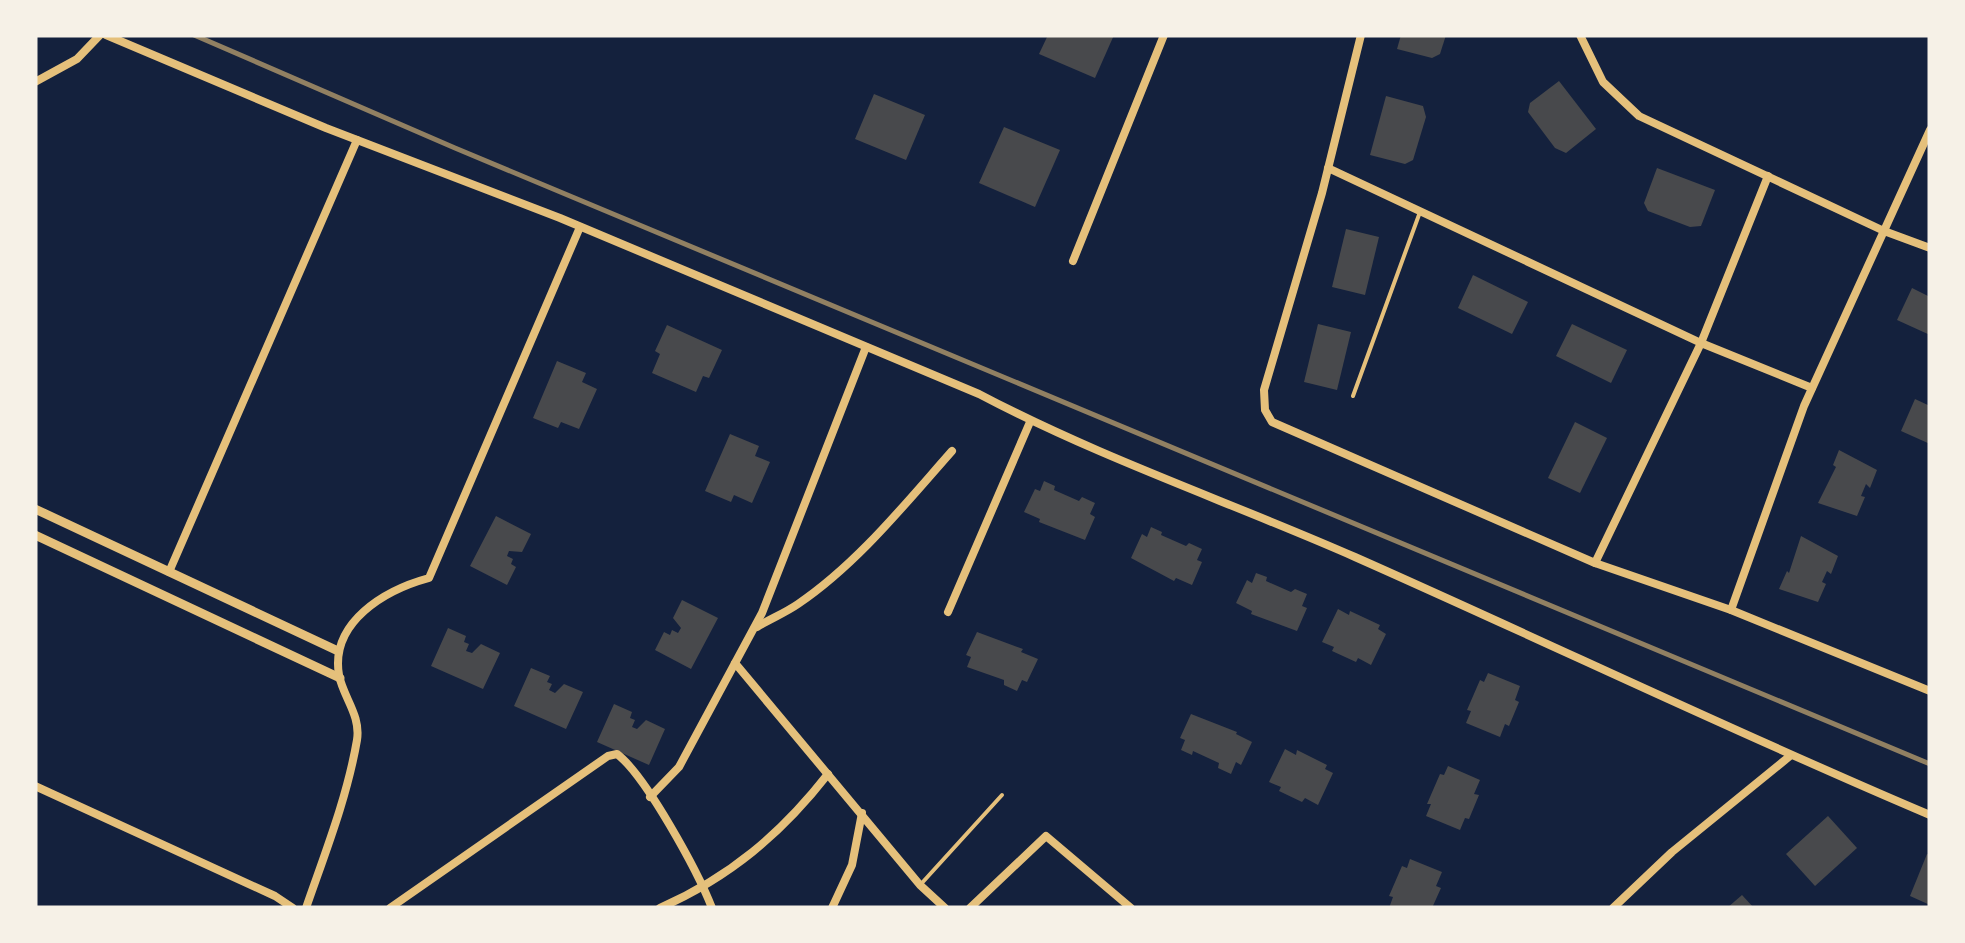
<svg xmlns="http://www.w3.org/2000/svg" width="1965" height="943" viewBox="0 0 1965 943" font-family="'Source Sans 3',sans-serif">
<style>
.building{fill:#48494c}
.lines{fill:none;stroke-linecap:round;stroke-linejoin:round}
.service{stroke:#e5c07b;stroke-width:4}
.minor{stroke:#e5c07b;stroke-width:8}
.tertiary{stroke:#e5c07b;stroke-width:9}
.rail{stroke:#918062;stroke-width:5}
</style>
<rect width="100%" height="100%" fill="#14213d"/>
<g class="building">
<polygon points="1048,35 1114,35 1095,78 1039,54"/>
<polygon points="1401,35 1446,35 1440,54 1432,58 1397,49"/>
<polygon points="1559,81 1596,129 1566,153 1555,148 1528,112 1530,103"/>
<polygon points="874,94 925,115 906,160 855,139"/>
<polygon points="1386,96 1423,106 1426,117 1413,160 1405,164 1370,155"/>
<polygon points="1004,127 1060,150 1035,207 979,183"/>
<polygon points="1657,168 1715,190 1701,226 1690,227 1648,211 1644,203"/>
<polygon points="1346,229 1379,237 1365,295 1332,287"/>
<polygon points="1473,275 1528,302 1512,334 1458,308"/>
<polygon points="1912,288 1930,297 1930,335 1897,320"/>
<polygon points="1318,324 1351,332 1337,390 1304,382"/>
<polygon points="1572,324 1627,350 1611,383 1556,356"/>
<polygon points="667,325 722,350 709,378 703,376 696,392 652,373 660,354 655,351"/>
<polygon points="557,361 586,373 582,382 597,389 579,429 561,422 558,428 533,418"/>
<polygon points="1915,399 1930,406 1930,444 1901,431"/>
<polygon points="1575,422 1607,438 1580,493 1548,478"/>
<polygon points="730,434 759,446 755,456 770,462 752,503 734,495 731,502 705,491"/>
<polygon points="1839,450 1877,470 1870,488 1866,484 1861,496 1865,497 1857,516 1818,503 1836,467 1833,465"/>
<polygon points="1044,481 1055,486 1054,490 1079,501 1082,497 1095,503 1090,514 1095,517 1085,540 1039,522 1040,519 1024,512 1035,489 1040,491"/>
<polygon points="496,516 531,534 522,552 509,551 507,556 513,559 511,564 516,567 507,585 470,566"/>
<polygon points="1151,527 1162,532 1161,535 1186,546 1189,543 1202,549 1197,560 1202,562 1192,585 1176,578 1174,581 1131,558 1142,534 1147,537"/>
<polygon points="1801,536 1838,556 1831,574 1827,571 1822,582 1826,584 1818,602 1779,589 1787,571 1789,573"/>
<polygon points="1256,573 1267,577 1266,581 1291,592 1295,589 1307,594 1302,606 1307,608 1297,631 1251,614 1252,611 1236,603 1247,580 1252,583"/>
<polygon points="682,600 718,618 691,669 655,650 664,632 670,635 672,630 678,633 681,628 673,618"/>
<polygon points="1338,609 1349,615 1350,611 1380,625 1378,629 1386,634 1371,665 1358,658 1356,662 1332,651 1334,647 1322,642"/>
<polygon points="448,628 466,636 464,642 469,644 466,651 472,653 481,644 500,653 483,689 431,666"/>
<polygon points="977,632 1023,649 1021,652 1038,659 1027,682 1022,680 1017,691 1004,685 1004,680 967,667 971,657 966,655"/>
<polygon points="531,668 550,676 547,682 552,684 549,690 555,693 564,684 583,692 566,729 514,706"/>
<polygon points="1488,673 1520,686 1515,700 1519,702 1509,726 1505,724 1500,737 1466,723 1471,711 1467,710 1480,680 1484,682"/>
<polygon points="614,704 632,712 630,718 635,720 632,727 637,729 646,720 665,729 649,765 597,742"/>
<polygon points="1191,714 1237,732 1236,734 1252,742 1241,765 1236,762 1231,774 1218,768 1219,763 1193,751 1192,755 1181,750 1185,740 1180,738"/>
<polygon points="1285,749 1296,755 1297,750 1327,765 1325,769 1333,773 1318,805 1305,798 1302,802 1279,791 1281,787 1269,782"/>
<polygon points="1448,766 1480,780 1474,794 1479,795 1469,819 1465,818 1460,830 1426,816 1431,804 1427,804 1440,774 1444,775"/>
<polygon points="1828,816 1857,848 1815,886 1786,854"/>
<polygon points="1927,854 1930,855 1930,905 1910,896"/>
<polygon points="1410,859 1442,872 1436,886 1441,888 1432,908 1389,908 1393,897 1389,896 1402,866 1407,868"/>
<polygon points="1742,895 1754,908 1727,908"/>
</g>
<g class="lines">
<g class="service">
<polyline points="1353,396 1420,212"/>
<polyline points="921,884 1002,795"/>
</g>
<g class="minor">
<path d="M106,35l220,93 234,90 419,176c121,64 251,108 376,163 192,85 381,176 575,258"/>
<polyline points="1361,35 1322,193 1264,390 1265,410 1272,422 1595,563 1731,610 1930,691"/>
<polyline points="1580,35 1603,82 1639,116 1884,231 1930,248"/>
<polyline points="35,82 77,59 100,35"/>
<polyline points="1328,168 1701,343 1812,388"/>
<polyline points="1073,261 1164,35"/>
<polyline points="1595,563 1701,343 1768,176"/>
<polyline points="169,572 357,140"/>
<polyline points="1731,610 1804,406 1930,130"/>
<polyline points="948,612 1030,422"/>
<path d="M757,627c13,-8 28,-14 41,-23 59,-40 107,-100 154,-153"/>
<polyline points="735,663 920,885 945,908"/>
<polyline points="35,786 275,896 293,908"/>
<polyline points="650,797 679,767 762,613 866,347"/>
<path d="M306,908c19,-55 41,-110 51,-168 4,-25 -14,-43 -18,-65 -9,-53 46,-85 90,-97l151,-351"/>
<path d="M390,908l218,-152 9,-2c29,22 81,118 95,154"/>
<path d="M660,908c70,-31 121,-74 168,-134"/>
<polyline points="832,908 852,865 862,813"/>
<polyline points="970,908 1046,836 1131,908"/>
<polyline points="1613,908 1672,852 1790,756"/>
</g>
<g class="tertiary">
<polyline points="35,509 338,651"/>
<polyline points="35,535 340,678"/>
</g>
<polyline class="rail" points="194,35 455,148 1930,764"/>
</g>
<rect width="1965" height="943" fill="none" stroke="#f6f1e7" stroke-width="75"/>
</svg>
